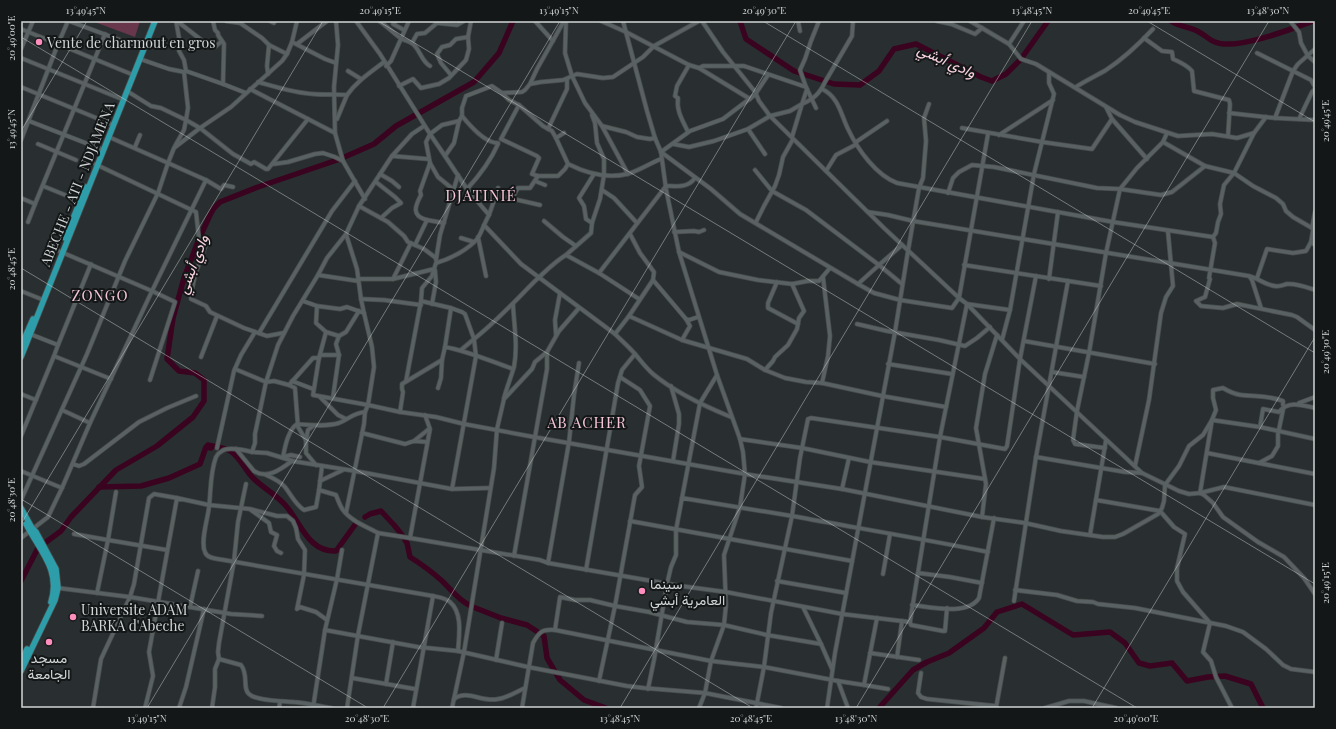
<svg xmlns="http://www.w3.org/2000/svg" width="1336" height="729" viewBox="0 0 1336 729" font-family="'Playfair Display',Vazirmatn,serif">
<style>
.green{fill:#68374b}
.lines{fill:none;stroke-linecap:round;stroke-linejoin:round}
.river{stroke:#3a0420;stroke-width:5.5}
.minor-casing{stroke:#484c4d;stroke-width:5}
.highway-casing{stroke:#484c4d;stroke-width:7}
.minor{stroke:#5a6162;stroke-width:3.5}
.highway{stroke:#2d9ea9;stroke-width:5.5}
.ticks{fill:none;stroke:#d2d6d6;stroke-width:1;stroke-opacity:0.45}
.poi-dot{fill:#fe8ebe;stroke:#141717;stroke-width:1.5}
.labels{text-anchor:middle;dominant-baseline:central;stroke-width:4;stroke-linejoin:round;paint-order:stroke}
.poi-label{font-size:14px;fill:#d2d6d6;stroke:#141717;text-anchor:start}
.street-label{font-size:14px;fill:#d2d6d6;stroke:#141717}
.water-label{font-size:15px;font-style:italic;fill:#fcd5e3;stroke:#141717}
.neighbourhood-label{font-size:15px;letter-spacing:1px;fill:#f6c6d8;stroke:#141717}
.neatline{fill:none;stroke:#d2d6d6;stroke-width:1.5}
.ticks-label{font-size:10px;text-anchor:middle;fill:#d2d6d6}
</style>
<rect width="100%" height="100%" fill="#292f30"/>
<polygon class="green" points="92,21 140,21 135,37"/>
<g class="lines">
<g class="river">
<polyline points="740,21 746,39 794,71 834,84 860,85 879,71 894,49 916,44 981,77 992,81 1006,74 1021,59 1048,21"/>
<path d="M1171,21c9,6 19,6 28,11 6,3 10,8 16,10 20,9 77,-13 98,-21"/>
<path d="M208,445c6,1 19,3 24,7 9,7 13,18 21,26 10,10 24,17 33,28 15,17 22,46 50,45l21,-29"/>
<polyline points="99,487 141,486 169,478 200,464 206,447 211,448"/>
<polyline points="365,517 370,514 381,511 394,525 402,535"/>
<path d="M405,540l2,3 3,14c11,7 21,14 31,23 9,8 16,19 28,25"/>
<polyline points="21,581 38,548 61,531 71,517 116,470 157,446 193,417 204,401 204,380 195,373 179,371 167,359 173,318 184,278 199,239 210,215 214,208 220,202 258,187 340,159 374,144 396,126 474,82 499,53 513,21"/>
<polyline points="473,607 501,618 527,625 544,636 547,658 560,680 584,700 606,708"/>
<polyline points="879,708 913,670 927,662 949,653 984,628 997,612 1022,604 1073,635 1110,632 1125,643 1139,663 1150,666 1172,663 1187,681 1208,677 1225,676 1251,684 1263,708"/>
</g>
<g class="minor-casing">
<g id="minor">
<polyline points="69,21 144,49"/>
<polyline points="176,21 180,43 179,51 184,60 186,71"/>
<polyline points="177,21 209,46 216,46 222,41"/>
<polyline points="213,21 215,30 218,33 218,35 224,44 223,84 246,93"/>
<polyline points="226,21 240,23 262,38 269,45 287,54"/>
<polyline points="270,21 274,23"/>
<polyline points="356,21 380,54 430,134 442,125 459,121 462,116 462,108 466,96 492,86 502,93 522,92 525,90 530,84 541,82 563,80 577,74 603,78 613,77 643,57 654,46 699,21"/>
<path d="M379,21c7,4 17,15 23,18 4,2 7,2 11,5 7,6 9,18 17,22"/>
<polyline points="396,21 393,24 404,30"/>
<polyline points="535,21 553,41"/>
<polyline points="566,21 565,53 572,76 585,103 602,126 626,132 637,137 650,139 655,138"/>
<polyline points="601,21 626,32 689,65 699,68 750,99"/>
<polyline points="623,21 647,111 655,138 661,152 666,189 679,252 717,375 740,439 743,452 745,474 740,507 724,555 726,605 724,625 711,661 705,693 699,708"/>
<polyline points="702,21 723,52 756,93"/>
<polyline points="798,21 800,31"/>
<polyline points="937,21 951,24 975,34 982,28"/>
<polyline points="970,21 1009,44 1021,59 1036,64 1120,115 1135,122 1178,136 1212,134 1237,138 1254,133 1266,117"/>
<polyline points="1290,21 1299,32 1301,43 1308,56 1315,62"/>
<polyline points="21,29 58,44 68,21"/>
<path d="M1144,38l18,13 10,1 1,7c7,3 14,6 19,12l2,20 35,9 1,4 -2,32"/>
<polyline points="292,42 325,59 336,63"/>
<polyline points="412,43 417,34 425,33 437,23 457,25 464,21"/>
<polyline points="297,44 327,21"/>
<polyline points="1009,44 1024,21"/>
<polyline points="21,49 33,21"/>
<polyline points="1257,53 1311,80 1315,87"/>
<polyline points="21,58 124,100"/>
<polyline points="140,59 169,69 184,72 186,71 223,84"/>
<polyline points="386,66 391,61 409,21"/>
<polyline points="699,68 703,66 744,66 806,87"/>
<polyline points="348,71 361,79"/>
<polyline points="184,72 188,108 186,120 200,128 233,154 251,164 254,162 266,169 268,169 308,119"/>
<polyline points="268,74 267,66 269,45"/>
<polyline points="451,75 441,63 437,54 442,47 450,45 456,39 468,37"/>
<path d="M258,82c18,5 36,11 55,12 11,1 23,0 34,1 10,-14 24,-23 37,-33"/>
<polyline points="530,84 537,69 564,21"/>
<polyline points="399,86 413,79 421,88 439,84 449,78 466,60 469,49 468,37 471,21"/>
<polyline points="21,87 111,124"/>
<path d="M1076,87c9,-6 20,-11 30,-17 17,-11 33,-26 47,-41"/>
<polyline points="250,89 335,133 334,87 338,45 336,21"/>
<path d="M822,89c17,8 19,26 26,40 10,21 28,46 49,54l216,39 100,15"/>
<polyline points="127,91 151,106 161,108 186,120 184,130 175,146"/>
<path d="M502,93l7,7 10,5 24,21 9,5 4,7 12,26c18,9 39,15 59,10 12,-3 23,-11 34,-15"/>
<polyline points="756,94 759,101 770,116 884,228 959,298 967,304 1020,359 1142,473 1179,491 1189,494 1200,493 1204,495 1213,503 1223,517 1258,542 1284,557 1304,578 1315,594"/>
<polyline points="519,105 501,139 537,156 539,158 532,174 538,176 558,176 565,169 568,164"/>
<polyline points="1106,107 1112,119 1147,159"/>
<polyline points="816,108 806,87 800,70 805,59 811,41 819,21"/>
<polyline points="1229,113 1275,118 1315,120"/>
<path d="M462,116c9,11 23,27 36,27"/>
<polyline points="1275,118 1293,71 1298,64 1315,49"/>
<polyline points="337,119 347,95"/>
<polyline points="1299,119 1312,92 1315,89"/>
<polyline points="29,121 101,149"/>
<polyline points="602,126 628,174"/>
<polyline points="962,128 1042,142 1092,149 1112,119"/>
<polyline points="548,129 567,89 567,79"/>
<polyline points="748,129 765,154"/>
<path d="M688,132c-5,-11 -12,-21 -10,-34l-3,-2 2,-10 12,-21"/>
<polyline points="335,133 343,161 365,199"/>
<polyline points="1254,133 1234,173 1224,185 1220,204 1221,214 1218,222 1216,233 1213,237 1215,243 1209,278 1210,279 1205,297 1196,301 1201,306 1223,308 1237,304 1292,315 1297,317 1315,330"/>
<polyline points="430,134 426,142 430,163 438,177 454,190"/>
<polyline points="430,134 445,156 454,143 459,121"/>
<polyline points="999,135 1053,100"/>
<path d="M792,137l10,-33c12,-5 18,-11 23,-22l27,-46 1,-15"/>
<polyline points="556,138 564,133"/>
<polyline points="21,140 58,44 131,74"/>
<polyline points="1163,142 1205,166 1234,173 1253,186 1276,198 1283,204 1286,211 1293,217 1312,228 1313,230 1311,242 1315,245"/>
<polyline points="38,144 76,160"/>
<polyline points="673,144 689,147 714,141 748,129 770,116 790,111 802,104 807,89"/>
<polyline points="135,147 140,135"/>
<polyline points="661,152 711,189 740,214 858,284 874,293 900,300 952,308 959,298 988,134"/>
<polyline points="661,152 690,131 723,119 756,94 756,93 768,75"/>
<polyline points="392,156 428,159"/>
<path d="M445,156l22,33c13,-14 23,-27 31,-45"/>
<path d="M95,164l101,48 3,27 7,5c-6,19 -14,34 -15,55l15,7 4,6 34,16 23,8 16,-3"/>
<polyline points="274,164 288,162 315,154 323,153 335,157 343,161"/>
<polyline points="755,170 772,191 806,210 879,265 858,284"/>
<polyline points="826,171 836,155 855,145 856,142 887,121"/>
<polyline points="380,174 392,181 399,187"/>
<polyline points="206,180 221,189 224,185 233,187"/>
<polyline points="535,181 545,185"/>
<polyline points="376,182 395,197 401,203 392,208 381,218"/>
<polyline points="43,186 80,201"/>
<polyline points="467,189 489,215 496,195 540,205"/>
<polyline points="602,190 614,198 637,223"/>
<polyline points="948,193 953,178 959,172 972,165 994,167 1097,188 1120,189 1161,195 1172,192 1205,166"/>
<polyline points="496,195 498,188"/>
<polyline points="21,198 35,204 105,34"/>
<polyline points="512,198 518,188 530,188 538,176"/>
<polyline points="359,206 388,222 404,236 408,242 424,249 436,258"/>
<path d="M868,212l20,3 25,6 336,55c9,2 16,9 26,10 4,1 8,-1 12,-2 10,-1 19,3 28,6"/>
<path d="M427,220c-16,-4 -12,-14 -6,-25l-1,-4 10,-28"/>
<polyline points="544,221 563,237 576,246"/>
<polyline points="28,222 35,204"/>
<polyline points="756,222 764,206 775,186 779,175 783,157 793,139"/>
<polyline points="592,223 586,219 584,206 579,198 594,174"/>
<path d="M484,225l37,39 94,70c7,7 14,13 20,20 6,7 11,14 18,20 23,19 51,32 78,43"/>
<polyline points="1312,228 1315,212"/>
<polyline points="674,232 694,231 699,232 704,230"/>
<polyline points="346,234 357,269 361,299 364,313"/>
<polyline points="630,234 640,253 654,272 653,280 686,319 689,320 698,317"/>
<polyline points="478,237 486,276"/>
<polyline points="461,238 474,242"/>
<polyline points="415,245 427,220 444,223"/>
<polyline points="679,252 719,272 758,280 792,284 808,281 819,281 830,268"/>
<polyline points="566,255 591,233 592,223 600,199 604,175 604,159 597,143 595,123 592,115"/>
<polyline points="436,260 440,235 458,175"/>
<polyline points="964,265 1101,286"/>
<path d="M599,273l67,-87c12,0 22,2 29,-8"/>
<path d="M318,275l-25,41 -15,29 -12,37 -11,52v9l-3,9c-8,-2 -24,-6 -30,-1 -2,1 -5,4 -6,6 -6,16 -5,33 -7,50 -1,11 -9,35 -4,45 2,7 13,7 19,8l209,36c5,1 13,2 17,6 13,11 9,34 8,49"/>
<polyline points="1250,277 1252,280 1261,308"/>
<polyline points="1257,278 1267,249 1293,253 1306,251 1311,242"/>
<path d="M358,279h35l41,-10 2,-6c14,-4 32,-13 42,-25 4,-7 7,-16 11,-23"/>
<polyline points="393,279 411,243"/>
<polyline points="1049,279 1058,212"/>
<polyline points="358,281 318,275 327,258 346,234 359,206 392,156 412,134 424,126"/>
<polyline points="777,282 768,303 768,308 798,324"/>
<polyline points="902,284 879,265 902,245"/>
<polyline points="21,291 41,299"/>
<polyline points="361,299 384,300 421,305"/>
<polyline points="303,301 317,306 340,309 347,307 364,313 372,347 374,367 368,405 313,395 319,358 326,332 316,323 317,306"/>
<polyline points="421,301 451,308 445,347"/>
<polyline points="432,304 436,282 435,270"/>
<polyline points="451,308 462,312 465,314 474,339 461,350"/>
<polyline points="629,316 653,280"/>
<polyline points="857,324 887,331 939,340 965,346 977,338 990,327"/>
<polyline points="326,332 339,336"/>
<polyline points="259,333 332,211 355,181"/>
<polyline points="30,334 58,345 54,356 111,379"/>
<polyline points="615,334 629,316 682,340 747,359 765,370 785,378 806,382 822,383 828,356 830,336 823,277"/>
<polyline points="556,335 555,320 560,293"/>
<polyline points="682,340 690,326 686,319"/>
<polyline points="1002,340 1010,310 1034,174 1054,94 1049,83 1049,72"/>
<polyline points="1024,341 1155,364"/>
<polyline points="58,345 91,264"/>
<polyline points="320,355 339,355"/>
<polyline points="201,357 217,316"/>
<polyline points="888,364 952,374"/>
<polyline points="235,369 266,382 274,381 289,385 295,388 298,427 306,440 306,453 316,465"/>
<polyline points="765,370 773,361 775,357 788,345 797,329 799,318 804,311 792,284"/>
<polyline points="1052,372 1084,377"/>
<polyline points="150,380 175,302 152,291 206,180 168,163 174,148 200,128 231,107 282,61 287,54 292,42 297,21"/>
<polyline points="292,381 313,389"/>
<polyline points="406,381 421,301 422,288 432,276 434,269"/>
<polyline points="822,383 882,396 946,407"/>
<polyline points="289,385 313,358 319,358"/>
<polyline points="671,386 679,414 679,424 673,461"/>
<polyline points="438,388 441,378 442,360"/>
<polyline points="21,394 36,400"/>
<polyline points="320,397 338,415 346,419"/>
<polyline points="333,397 339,355 336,344 339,336 346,332 359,311"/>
<path d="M504,398c3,-11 7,-21 10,-31 4,-21 0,-42 -1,-63"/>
<polyline points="1299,403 1315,397"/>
<path d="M1283,405v-4c-16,-6 -26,-4 -42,-6 -7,-1 -13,-4 -18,-7l-10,2v8l3,12 -4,10 -12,73 24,-6 91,18"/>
<polyline points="62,410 90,423"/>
<path d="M400,412l3,-20 -1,-3v-5l40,-24 3,-13c23,4 45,14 68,22"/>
<polyline points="425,415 430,429 410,538 540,560 548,563 681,586 726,592 842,614 910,622 940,437 967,304 1010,310"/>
<polyline points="1212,420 1260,427 1315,439"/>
<path d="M1260,427l3,-18 16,3c9,-12 23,-7 36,-4"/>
<polyline points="362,433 405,444 414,441 427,442"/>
<polyline points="21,436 54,356"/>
<polyline points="740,439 802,448 870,462 985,479"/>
<polyline points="306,440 308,430 313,426"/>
<polyline points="414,441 429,429"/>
<polyline points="217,448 234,371 241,355 255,332"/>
<polyline points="1105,448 1075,444 1073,440 1077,411 1089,353 1106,253 1120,189 1137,168 1163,142 1167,133"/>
<path d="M236,449l18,22c13,9 27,-2 38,-10l63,10 97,18 38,-1"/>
<polyline points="252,452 267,453 293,461"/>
<polyline points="1207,453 1315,474"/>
<path d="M300,457l-9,-2 -8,2c2,-10 5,-27 14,-33 13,1 29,3 42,-1 10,-4 14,-10 26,-11"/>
<polyline points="1036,457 1125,472 1142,473"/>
<polyline points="1259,463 1272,456 1278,446 1278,434 1283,410"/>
<polyline points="73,464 79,466 84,464 139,422 167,408 196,396"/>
<path d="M322,466l-3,24 17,5c2,5 4,11 7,15 8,11 24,17 35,23l-20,102 -11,73"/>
<polyline points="1135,466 1149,400 1161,313 1166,297 1173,286 1168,232"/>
<polyline points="21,471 62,488 90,423 152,291 59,251"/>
<path d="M266,475c7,3 14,6 19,12 7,9 10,17 19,23l12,-3 3,-17"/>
<polyline points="320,481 343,470"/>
<path d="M452,489l24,-133 -2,-17c22,-17 41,-38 61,-58 10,-9 19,-19 31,-26l33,18 40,26"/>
<polyline points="842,489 849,458"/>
<polyline points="682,498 700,403 717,375"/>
<polyline points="21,500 87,354 125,261 158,193 168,163 109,137"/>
<polyline points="1096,500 1160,511 1174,527 1185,534 1177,568 1177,581 1183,592 1210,623"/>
<polyline points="251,510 269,523 271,532 277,535 274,546 277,551 281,553"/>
<polyline points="346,513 364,424 365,412 368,405 400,412 436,417 464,424 534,437 745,474 842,489 982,517 1025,523 1061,531 1103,537 1115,537 1123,534 1158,514 1162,508 1164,501 1165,485 1179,466 1189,446 1203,435 1212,420"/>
<polyline points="982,517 986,484 976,428 985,374 997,335"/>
<polyline points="630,521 852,561"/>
<polyline points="378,533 410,538"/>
<polyline points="74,534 108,540 116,492"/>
<polyline points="1090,535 1106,440"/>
<polyline points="21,538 48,517 62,488"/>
<path d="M988,552c-65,-13 -131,-24 -196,-36l8,-58 8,-39 3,-1 129,19 65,12 2,-3 13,-87 16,-83"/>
<polyline points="514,556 547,369 547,353"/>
<polyline points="548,563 569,442 574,395 579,363"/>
<polyline points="586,570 618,383 622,370 635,354"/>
<polyline points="918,573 950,577 982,583"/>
<polyline points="883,574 890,534"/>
<polyline points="777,581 846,593"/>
<polyline points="58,588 130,597 231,614 262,616"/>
<polyline points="1015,590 1057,595 1077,601 1093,602 1098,604 1135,608 1226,626 1243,632 1266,649 1283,665 1291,669 1315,672"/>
<polyline points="97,593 108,540 167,550"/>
<polyline points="1014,601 1036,457 1068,281"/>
<path d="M912,605c18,2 56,11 67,-7l15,-80"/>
<polyline points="190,607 198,571"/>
<polyline points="803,607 821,644 832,669"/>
<polyline points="910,622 911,625 943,631 945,631 947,608"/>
<polyline points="1210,623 1203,652 1211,661 1216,677 1232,708"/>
<polyline points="325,630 337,579 342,550"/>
<polyline points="555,630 711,661 764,667 838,681 848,708"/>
<polyline points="870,653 919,660"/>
<polyline points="897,657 902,621"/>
<path d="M219,659l22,6c8,10 1,23 8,29 7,7 35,7 45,8 13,1 25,4 37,6"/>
<polyline points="496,660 502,623"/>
<polyline points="921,673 918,693 921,697 927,699 996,706"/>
<polyline points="352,678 415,689"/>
<polyline points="599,681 615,606 649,612 687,622 724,625 767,635 821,644"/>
<polyline points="838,681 864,685 877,618"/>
<polyline points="386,684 393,642"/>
<polyline points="864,685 888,689"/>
<polyline points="648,689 654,660 667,584 671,567 676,555 676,530 682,498 792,516 771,613 764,667 756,708"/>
<path d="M454,699c13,-10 29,4 44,0 9,-1 18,-7 27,-11"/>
<polyline points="93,708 101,659 130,597 134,584 149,498 154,494 177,498"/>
<polyline points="145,708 153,676 149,652 177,498 209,505 250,509 277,516 287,516 293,521 296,528 298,539 305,550 304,575 297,609 300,607 316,612 327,620"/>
<polyline points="179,708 186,687 204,609"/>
<polyline points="212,708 215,687 215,669 219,659 218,652 219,643 234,561 238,522 246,484"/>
<polyline points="279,708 280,702"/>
<polyline points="313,708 325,630 418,647 458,651 528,667 627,686 644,688 705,693 781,708"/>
<polyline points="413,708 433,596"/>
<polyline points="452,708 464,652 494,468 497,429 504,399 532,369 535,362 547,352 559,331 579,308"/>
<path d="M522,708l11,-65c6,-11 9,-14 22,-13l5,-33 15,3h15l25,6 20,-111 7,-8 -3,-21 11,-60 -10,-16 -20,-13"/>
<polyline points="827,708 835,653 895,332 908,251 919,188 923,178 926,141 924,118 929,104"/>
<polyline points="996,708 1005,658"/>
<polyline points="1045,708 1069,701 1084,701 1116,708"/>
</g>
</g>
<g class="highway-casing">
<g id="highway">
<polyline points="65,238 86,187"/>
<polyline points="21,346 33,319"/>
<polyline points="21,357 155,21"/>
<polyline points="21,508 32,528 36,532 56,569 58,588 55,600 21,671"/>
<path d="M26,524c14,27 35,46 25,78"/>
<polyline points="21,662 27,649"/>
</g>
</g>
<use href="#minor" class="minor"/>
<use href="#highway" class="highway"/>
</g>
<path class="ticks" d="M378,21l937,563M763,21l552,332M1147,21l168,101M21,37l1116,671M21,131l66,-110M21,268l732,440M21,499l347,209M21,524l302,-503M147,708l413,-687M383,708l413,-687M620,708l412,-687M856,708l413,-687M1092,708l223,-371"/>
<g class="poi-dot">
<circle cx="39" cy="42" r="4"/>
<circle cx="642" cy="591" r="4"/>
<circle cx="73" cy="617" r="4"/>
<circle cx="49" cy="642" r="4"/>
</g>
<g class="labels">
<g class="poi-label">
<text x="47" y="42">Vente de charmout en gros</text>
<text x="650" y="583">سينما<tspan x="650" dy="16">العامرية أبشي</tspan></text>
<text x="81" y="609">Universite ADAM<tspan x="81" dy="16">BARKA d'Abeche</tspan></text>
<text x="49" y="657" text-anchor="middle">مسجد<tspan x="49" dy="16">الجامعة</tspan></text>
</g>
<g class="street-label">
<text transform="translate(77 184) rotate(-68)">ABECHE - ATI - NDJAMENA</text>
</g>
<g class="water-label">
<text transform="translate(947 60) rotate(24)">وادي أبشي</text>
<text transform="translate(192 264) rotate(-69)">وادي أبشي</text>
</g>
<g class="neighbourhood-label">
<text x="481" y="195">DJATINIÉ</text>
<text x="100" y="295">ZONGO</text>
<text x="587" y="422">AB ACHER</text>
</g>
</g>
<rect width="1336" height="729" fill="none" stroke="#141717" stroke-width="44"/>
<rect x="22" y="22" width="1292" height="685" class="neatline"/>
<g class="ticks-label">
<text x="86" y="14">13°49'45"N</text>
<text x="380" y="14">20°49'15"E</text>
<text x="559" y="14">13°49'15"N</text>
<text x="764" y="14">20°49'30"E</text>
<text x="1032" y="14">13°48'45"N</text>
<text x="1149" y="14">20°49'45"E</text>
<text x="1268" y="14">13°48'30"N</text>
<text transform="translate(11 38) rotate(-90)" y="4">20°49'00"E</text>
<text transform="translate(1325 121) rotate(-90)" y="4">20°49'45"E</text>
<text transform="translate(11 129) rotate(-90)" y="4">13°49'45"N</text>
<text transform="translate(11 269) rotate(-90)" y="4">20°48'45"E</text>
<text transform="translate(1325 352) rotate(-90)" y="4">20°49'30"E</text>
<text transform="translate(11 500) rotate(-90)" y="4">20°48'30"E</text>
<text transform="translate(1325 583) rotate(-90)" y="4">20°49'15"E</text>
<text x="147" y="722">13°49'15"N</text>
<text x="367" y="722">20°48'30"E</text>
<text x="620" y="722">13°48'45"N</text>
<text x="751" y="722">20°48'45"E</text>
<text x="856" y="722">13°48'30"N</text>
<text x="1136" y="722">20°49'00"E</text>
</g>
</svg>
